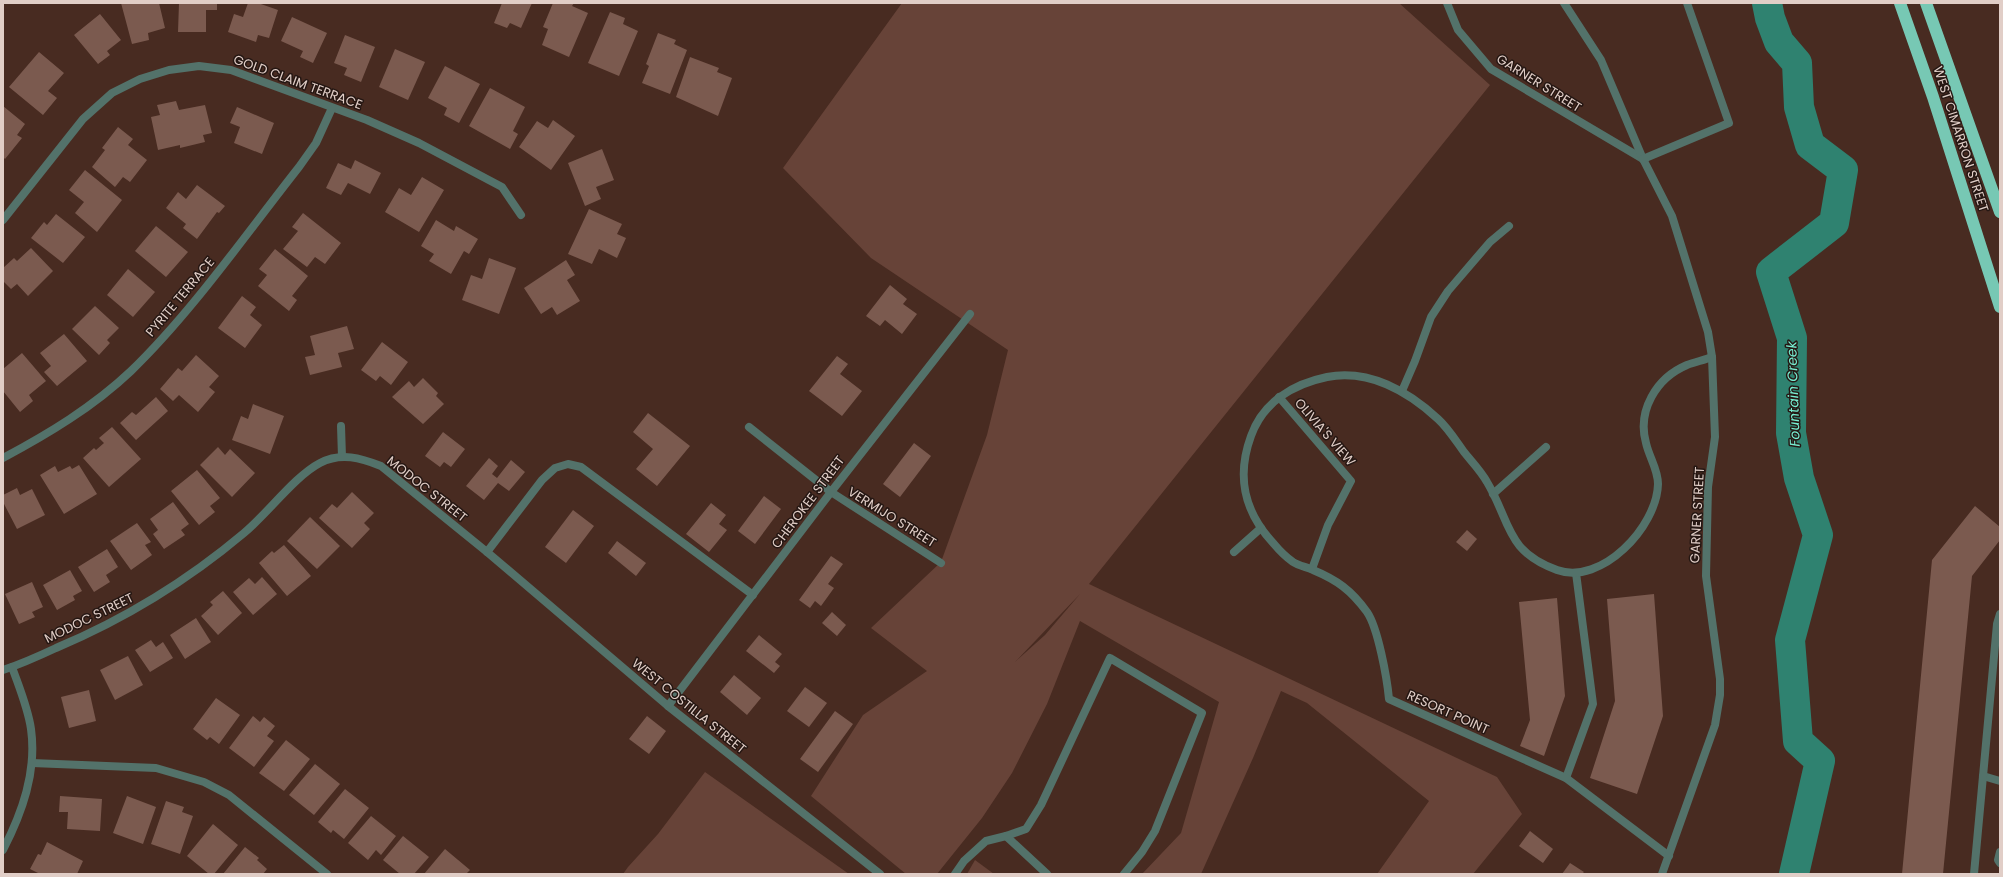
<svg xmlns="http://www.w3.org/2000/svg" width="2003" height="877" viewBox="0 0 2003 877" font-family="Poppins,sans-serif">
<style>
.green{fill:#674338;fill-rule:evenodd}
.lines{fill:none;stroke-linecap:round;stroke-linejoin:round}
.river{stroke:#2f8270;stroke-width:30}
.building{fill:#7b5a4f}
.lane{stroke:#53726a;stroke-width:8}
.street{stroke:#53726a;stroke-width:8}
.highway{stroke:#77c8b4;stroke-width:12}
.labels{text-anchor:middle;dominant-baseline:central;stroke-width:3;stroke-linejoin:round;paint-order:stroke}
.street-label{font-size:13px;fill:#e1cec7;stroke:#251713}
.water-label{font-size:14px;font-style:italic;fill:#78eed2;stroke:#251713}
</style>
<rect width="100%" height="100%" fill="#482b21"/>
<g class="green">
<path d="M902,3h497l91,82 -401,499 408,193 25,37 -49,60h-96l52,-73 -122,-98 -26,-12 -28,67 -52,116h-59l39,-41 38,-131 -139,-81 -33,83 -35,69 -30,45 -45,56h-31l-95,-78 52,-81 64,-44 -56,-43 70,-66 46,-127 21,-85 -137,-92 -88,-90zM1080,594l-35,41 -30,27z"/>
<polygon points="705,772 849,874 623,874 628,867 658,834"/>
<polygon points="975,860 994,874 967,874"/>
</g>
<g class="lines">
<polyline class="river" points="1767,3 1770,18 1779,42 1797,63 1799,107 1810,145 1843,170 1834,223 1771,272 1792,338 1791,433 1799,478 1818,535 1790,640 1798,741 1820,761 1794,874"/>
</g>
<g class="building">
<polygon points="121,3 159,3 165,28 148,33 149,40 132,44"/>
<polygon points="179,3 217,3 217,10 206,10 206,32 178,32"/>
<polygon points="248,3 258,3 278,10 269,38 258,35 256,42 228,32 234,14 243,17"/>
<polygon points="502,3 532,3 521,28 510,23 507,28 494,23"/>
<polygon points="553,3 574,3 572,6 588,13 569,57 542,45 548,29 543,27"/>
<polygon points="610,12 625,18 623,24 638,31 619,76 588,63"/>
<polygon points="100,14 121,40 107,51 110,55 98,64 74,35"/>
<polygon points="292,17 327,33 313,63 300,57 303,51 281,41"/>
<polygon points="658,33 676,40 674,44 687,50 670,94 642,83 649,66 646,64"/>
<polygon points="345,35 375,47 361,82 344,75 347,68 334,63"/>
<polygon points="395,49 425,62 408,100 379,87"/>
<polygon points="39,52 64,73 48,91 57,98 43,115 9,87"/>
<polygon points="690,57 719,68 717,72 732,78 718,116 676,97"/>
<polygon points="445,66 480,84 459,123 444,115 447,108 428,98"/>
<polygon points="490,88 525,107 513,131 518,134 510,149 469,126"/>
<polygon points="176,101 179,110 205,105 212,133 203,135 205,142 180,148 180,145 158,150 151,117 160,115 157,105"/>
<polygon points="3,106 25,124 17,135 22,138 5,159 3,157"/>
<polygon points="237,107 274,123 262,154 234,143 240,127 230,123"/>
<polygon points="553,120 575,136 551,170 519,147 537,121 548,128"/>
<polygon points="118,127 133,139 128,145 147,160 130,182 123,177 115,187 92,167 105,150 102,148"/>
<polygon points="602,149 614,180 596,187 601,199 585,206 568,163"/>
<polygon points="355,160 381,173 370,194 348,183 341,195 326,188 338,163 351,169"/>
<polygon points="85,170 122,200 97,232 75,213 84,202 69,190"/>
<polygon points="422,177 444,190 419,232 385,212 399,188 411,195"/>
<polygon points="197,185 225,206 219,213 217,212 197,239 183,228 186,224 166,208 178,192 186,199"/>
<polygon points="589,209 622,224 617,234 626,238 617,258 599,249 592,264 568,254"/>
<polygon points="303,213 341,243 325,264 315,257 307,267 283,249 298,231 292,227"/>
<polygon points="56,214 85,237 63,263 31,238 44,222 47,225"/>
<polygon points="436,220 454,231 456,226 478,239 469,254 464,251 451,274 429,261 434,254 421,246"/>
<polygon points="156,226 188,252 166,277 135,251"/>
<polygon points="31,248 53,271 28,296 17,284 11,289 3,281 3,268 14,258 17,261"/>
<polygon points="275,249 308,276 292,296 297,300 289,311 258,286 267,275 259,269"/>
<polygon points="489,258 516,268 499,314 462,300 471,275 482,279"/>
<polygon points="566,260 575,275 567,280 580,301 557,315 552,307 541,314 524,288"/>
<polygon points="128,269 155,292 133,317 107,295"/>
<polygon points="890,285 907,299 903,304 917,314 902,334 885,320 880,326 866,316"/>
<polygon points="242,296 256,307 250,315 262,325 245,348 218,328"/>
<polygon points="95,306 119,328 107,340 110,343 99,355 72,329"/>
<polygon points="347,326 354,349 338,353 342,367 310,375 305,357 315,355 310,336"/>
<polygon points="64,334 87,361 57,386 44,372 51,366 40,353"/>
<polygon points="382,342 408,362 391,385 380,376 376,381 361,370"/>
<polygon points="22,353 46,381 29,395 33,401 20,412 3,391 3,369"/>
<polygon points="196,355 219,376 209,387 215,392 198,412 179,395 173,401 160,389 178,368 182,371"/>
<polygon points="837,356 848,364 840,374 862,391 842,416 809,391"/>
<polygon points="423,378 438,393 436,396 444,404 423,424 392,397 409,381 414,387"/>
<polygon points="156,397 168,411 136,440 120,423 132,412 136,415"/>
<polygon points="253,404 284,416 270,454 232,440 241,416 248,419"/>
<polygon points="648,413 690,446 657,486 636,469 653,449 633,432"/>
<polygon points="112,427 141,459 109,487 83,458 94,448 96,450 104,443 99,438"/>
<polygon points="443,432 465,449 451,467 444,462 440,467 425,456"/>
<polygon points="914,443 931,456 900,497 883,484"/>
<polygon points="218,447 225,455 230,449 255,473 232,497 200,465"/>
<polygon points="489,458 498,466 492,474 497,478 511,460 525,472 509,491 498,483 484,500 466,486"/>
<polygon points="79,465 97,494 64,514 40,475 55,466 58,472 70,466 72,469"/>
<polygon points="197,470 220,498 210,506 215,512 199,525 171,491"/>
<polygon points="17,488 20,495 32,489 45,515 17,529 3,502 3,495"/>
<polygon points="352,492 374,513 364,523 370,529 352,548 319,518 332,504 337,508"/>
<polygon points="764,496 781,509 755,544 738,531"/>
<polygon points="173,502 189,524 181,530 185,535 164,549 153,534 158,530 150,519"/>
<polygon points="711,503 726,515 719,524 727,530 709,552 686,534"/>
<polygon points="1975,506 2000,527 2000,540 1972,576 1943,874 1902,874 1932,560"/>
<polygon points="573,510 594,526 566,563 545,547"/>
<polygon points="310,517 340,546 317,569 287,541"/>
<polygon points="137,523 151,542 145,545 152,555 131,570 110,541"/>
<polygon points="1467,530 1477,539 1467,551 1456,542"/>
<polygon points="617,541 646,563 636,576 608,553"/>
<polygon points="284,545 311,576 287,596 259,563 272,551 274,553"/>
<polygon points="107,549 118,567 106,575 110,582 94,592 78,567"/>
<polygon points="831,556 843,564 828,584 834,588 821,606 815,601 810,608 799,600"/>
<polygon points="70,570 82,591 73,596 75,600 57,610 43,585"/>
<polygon points="262,577 277,594 253,615 233,592 249,578 255,584"/>
<polygon points="32,582 43,607 32,612 35,617 19,624 5,594"/>
<polygon points="223,591 242,613 218,635 201,616 213,605 210,602"/>
<polygon points="1654,594 1663,716 1637,794 1590,778 1615,701 1607,599"/>
<polygon points="1557,598 1565,696 1544,756 1520,746 1530,720 1519,602"/>
<polygon points="832,612 846,625 837,636 822,623"/>
<polygon points="196,618 211,642 185,659 170,635"/>
<polygon points="759,635 782,654 775,662 780,666 774,673 746,651"/>
<polygon points="151,640 156,647 163,642 173,658 150,672 135,650"/>
<polygon points="128,656 143,685 115,700 100,670"/>
<polygon points="734,675 761,698 747,715 720,692"/>
<polygon points="805,687 827,703 809,727 787,711"/>
<polygon points="89,690 96,721 69,728 61,697"/>
<polygon points="216,698 240,715 219,744 210,737 207,740 193,729"/>
<polygon points="835,711 853,724 818,772 800,759"/>
<polygon points="253,716 260,722 264,717 275,726 267,736 274,741 254,767 229,748"/>
<polygon points="647,716 666,731 649,754 629,739"/>
<polygon points="286,740 310,759 284,791 259,773"/>
<polygon points="315,764 340,784 314,815 289,795"/>
<polygon points="345,789 369,808 344,839 333,830 331,833 318,822"/>
<polygon points="60,796 102,799 100,831 67,829 68,812 59,812"/>
<polygon points="127,796 156,807 143,844 113,833"/>
<polygon points="166,801 184,807 182,812 193,816 180,854 151,844"/>
<polygon points="371,816 396,836 381,855 376,850 368,860 348,843"/>
<polygon points="213,824 238,845 214,874 209,874 187,856"/>
<polygon points="1530,831 1553,849 1543,863 1519,846"/>
<polygon points="403,836 429,857 414,874 400,874 383,860"/>
<polygon points="47,842 83,861 77,874 40,874 30,869 38,854 41,855"/>
<polygon points="245,847 259,858 257,860 267,869 263,874 223,874"/>
<polygon points="445,849 470,870 466,874 424,874"/>
<polygon points="1570,863 1584,872 1582,874 1562,874"/>
</g>
<g class="lines">
<g class="lane">
<polyline points="1402,391 1415,361 1431,317 1448,291 1490,242 1509,226"/>
<polyline points="1279,397 1351,481 1328,525 1312,569"/>
<polyline points="1493,494 1546,447"/>
<polyline points="1234,552 1261,528"/>
<polyline points="1983,776 2000,781"/>
<polyline points="1566,778 1593,704 1576,573"/>
<polyline points="1006,836 1047,874"/>
<polyline points="2000,852 1998,860 2000,863"/>
<path d="M1669,856l-103,-78 -177,-79c-2,-21 -11,-71 -22,-87 -16,-22 -30,-32 -54,-42 -6,-3 -14,-4 -20,-8 -7,-5 -14,-12 -19,-18 -30,-32 -38,-67 -23,-108 12,-34 42,-52 76,-59 42,-8 81,14 111,42 10,9 18,22 26,33 8,10 17,19 23,30 24,40 18,69 70,88 44,16 100,-43 101,-86 0,-15 -9,-27 -12,-41 -9,-32 10,-65 41,-78 8,-3 17,-5 25,-8"/>
<polyline points="955,874 964,861 986,841 1006,836 1026,829 1041,805 1110,658 1202,713 1155,831 1142,852 1124,874"/>
<polyline points="1974,874 1997,624 2000,614"/>
</g>
<g class="street">
<polyline points="1447,3 1458,30 1491,69 1643,159"/>
<polyline points="1564,3 1601,60 1643,159 1672,216 1708,332 1712,357 1715,437 1708,487 1706,576 1720,679 1720,695 1715,725 1662,874"/>
<polyline points="1643,159 1729,123 1687,3"/>
<polyline points="3,220 83,119 112,93 140,79 169,70 199,66 231,70 367,120 419,143 502,187 521,215"/>
<polyline points="341,426 342,457"/>
<polyline points="749,427 831,492 941,563"/>
<path d="M3,458c45,-24 90,-51 128,-87 61,-59 115,-137 168,-204l17,-24 16,-35"/>
<polyline points="487,552 542,480 555,468 568,464 581,467 753,595"/>
<path d="M3,670c18,-6 36,-14 53,-22 69,-29 131,-67 188,-115 24,-20 51,-57 76,-70 21,-11 41,-5 61,3l106,86 181,154 212,168"/>
<polyline points="668,706 831,492 970,314"/>
<polyline points="32,763 156,768 204,782 229,795 327,874"/>
<path d="M3,850c19,-37 34,-78 28,-121 -3,-21 -12,-42 -19,-62"/>
</g>
<g class="highway">
<polyline points="1900,3 1933,97 2000,307"/>
<polyline points="1926,3 2000,212"/>
</g>
</g>
<g class="labels">
<g class="street-label">
<text transform="translate(298 82) rotate(20)">GOLD CLAIM TERRACE</text>
<text transform="translate(1539 83) rotate(32)">GARNER STREET</text>
<text transform="translate(1961 139) rotate(72)">WEST CIMARRON STREET</text>
<text transform="translate(180 297) rotate(-50)">PYRITE TERRACE</text>
<text transform="translate(1325 432) rotate(49)">OLIVIA'S VIEW</text>
<text transform="translate(427 489) rotate(38)">MODOC STREET</text>
<text transform="translate(808 502) rotate(-53)">CHEROKEE STREET</text>
<text transform="translate(1697 515) rotate(-87)">GARNER STREET</text>
<text transform="translate(892 517) rotate(32)">VERMIJO STREET</text>
<text transform="translate(89 618) rotate(-26)">MODOC STREET</text>
<text transform="translate(689 706) rotate(39)">WEST COSTILLA STREET</text>
<text transform="translate(1448 712) rotate(24)">RESORT POINT</text>
</g>
<g class="water-label">
<text transform="translate(1793 394) rotate(-92)">Fountain Creek</text>
</g>
</g>
<rect width="2003" height="877" fill="none" stroke="#e1cec7" stroke-width="8"/>
</svg>
